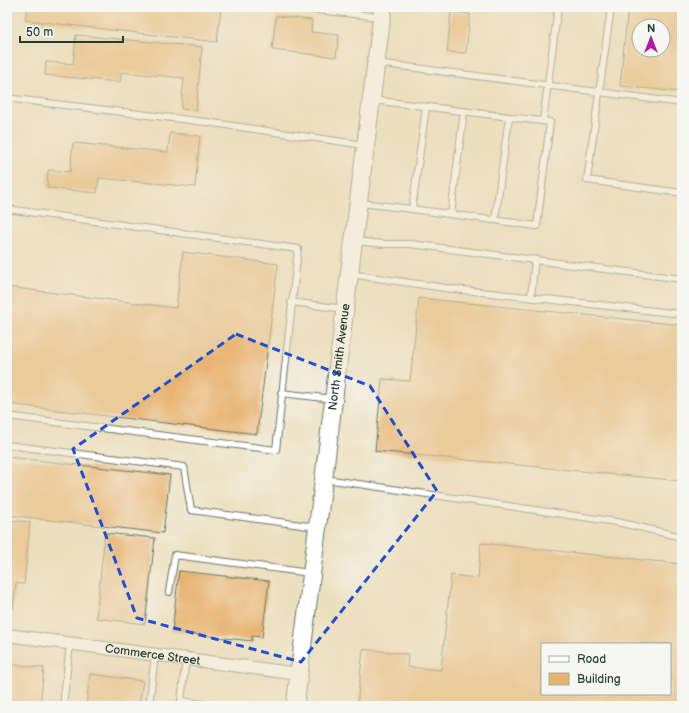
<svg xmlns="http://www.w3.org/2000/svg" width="689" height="713" viewBox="0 0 689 713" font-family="'Balsamiq Sans',sans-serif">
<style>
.built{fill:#e9d4b8}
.building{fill:#e8b36f;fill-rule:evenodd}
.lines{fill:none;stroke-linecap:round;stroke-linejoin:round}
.lane-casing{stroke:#677664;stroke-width:8}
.street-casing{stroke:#677664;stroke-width:14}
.secondary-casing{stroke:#677664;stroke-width:19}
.lane{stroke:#fff;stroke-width:6}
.street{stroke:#fff;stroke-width:12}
.secondary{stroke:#fff;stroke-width:17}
.marked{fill:none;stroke:#1d4ed8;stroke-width:3;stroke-dasharray:8 5;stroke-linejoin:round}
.labels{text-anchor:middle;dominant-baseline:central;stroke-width:3;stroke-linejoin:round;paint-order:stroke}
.street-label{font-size:12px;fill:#1f3d34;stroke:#f6f6f2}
</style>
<rect width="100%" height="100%" fill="#f6f6f2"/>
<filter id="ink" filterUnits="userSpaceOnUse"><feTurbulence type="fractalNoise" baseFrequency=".025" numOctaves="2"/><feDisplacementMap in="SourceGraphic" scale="8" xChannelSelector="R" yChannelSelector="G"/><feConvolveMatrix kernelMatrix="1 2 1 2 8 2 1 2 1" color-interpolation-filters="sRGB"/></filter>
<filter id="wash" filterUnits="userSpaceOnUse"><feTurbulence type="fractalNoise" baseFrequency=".012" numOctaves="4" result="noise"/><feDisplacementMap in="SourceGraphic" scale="16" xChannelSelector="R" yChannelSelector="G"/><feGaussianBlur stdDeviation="0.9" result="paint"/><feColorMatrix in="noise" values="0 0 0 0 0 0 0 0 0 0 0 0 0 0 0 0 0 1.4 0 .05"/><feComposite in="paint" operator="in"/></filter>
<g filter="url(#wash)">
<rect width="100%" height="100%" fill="#ecdfbd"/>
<polygon class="built" points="7,654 163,673 158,706 7,706"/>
<g id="blocks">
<g class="building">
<polygon points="27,7 221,7 217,42 25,20"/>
<path d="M628,7h54v85l-62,-6zM639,26h24v24h-24z"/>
<polygon points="451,12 470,14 466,53 447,52"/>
<polygon points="276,16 312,20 311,32 339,35 336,57 272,50"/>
<polygon points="76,35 202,47 196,110 181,109 184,78 121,72 120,82 45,75 46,62 73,64"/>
<polygon points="170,133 200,136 195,187 99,178 97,193 47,188 48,170 70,172 73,143 168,152"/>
<polygon points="183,252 278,264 257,434 7,404 7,287 176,308"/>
<polygon points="419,298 682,325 682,481 375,451 382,379 410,381"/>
<polygon points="7,457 170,475 163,533 7,515"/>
<polygon points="7,520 30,522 24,584 16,583 13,609 7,608"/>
<polygon points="105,533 155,538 145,624 96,618"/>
<path d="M481,543l201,21v142h-325l6,-57 45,5 -1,13 34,3 10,-95 27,3zM542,644h128v50h-128z"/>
<polygon points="179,571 269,581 262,637 252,636 252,641 172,632"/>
<polygon points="7,664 44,668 40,706 7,706"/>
<polygon points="90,674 143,681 139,706 86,706"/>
</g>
</g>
</g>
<g filter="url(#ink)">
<use href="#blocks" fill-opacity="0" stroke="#677664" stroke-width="1"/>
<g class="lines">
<g class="lane-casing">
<g id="lane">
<polyline points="291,7 380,17"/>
<polyline points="611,7 587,180 682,193"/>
<polyline points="377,63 682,103"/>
<polyline points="14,99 206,122 364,145"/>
<polyline points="373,100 550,122 537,226 412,209 426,107"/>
<polyline points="543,121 558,7"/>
<polyline points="360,203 412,209"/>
<polyline points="7,209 298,249 276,450 7,416"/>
<polyline points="451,214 464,111"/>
<polyline points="495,220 509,117"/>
<polyline points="355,241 383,244 411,244 682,279"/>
<polyline points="350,274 445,288 682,314"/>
<polyline points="531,297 535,259"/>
<polyline points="291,302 344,309"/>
<polyline points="281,393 333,399"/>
<polyline points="7,445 184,467 191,510 316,527"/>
<polyline points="325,479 617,522 682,537"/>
<polyline points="169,592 175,555 310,573"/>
<polyline points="186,659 181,701 219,706"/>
<polyline points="63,706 70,644"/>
<polyline points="149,706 155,655"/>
</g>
</g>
<g class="street-casing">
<g id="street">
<path id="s1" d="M7,635l292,39"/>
</g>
</g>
<g class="secondary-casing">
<g id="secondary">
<path id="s2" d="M295,706l88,-699"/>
</g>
</g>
<use href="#lane" class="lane"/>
<use href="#street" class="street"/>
<use href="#secondary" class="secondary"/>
</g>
</g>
<path d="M0 0H689V713H0ZM236,334l134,52 67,105 -136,171 -164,-44 -64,-169z" fill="#ecdfbd" fill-opacity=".55" fill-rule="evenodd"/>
<path class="marked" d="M236,334l134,52 67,105 -136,171 -164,-44 -64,-169z"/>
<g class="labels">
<g class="street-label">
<text stroke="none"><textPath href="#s2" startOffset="352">North Smith Avenue</textPath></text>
<text stroke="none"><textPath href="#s1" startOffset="147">Commerce Street</textPath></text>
</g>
</g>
<rect width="689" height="713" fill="none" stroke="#f6f6f2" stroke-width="24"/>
<rect x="541" y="643" width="130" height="52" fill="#f6f6f2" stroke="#a0aca6"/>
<rect x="549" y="656" width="20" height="6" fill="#ffffff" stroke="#a0aca6"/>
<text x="577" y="663" font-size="12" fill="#1f3d34">Road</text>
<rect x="549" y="673" width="20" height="12" fill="#e8b36f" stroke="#a0aca6"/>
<text x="577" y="683" font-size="12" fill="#1f3d34">Building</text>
<g transform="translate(651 38)"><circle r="19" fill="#f6f6f2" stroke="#a0aca6"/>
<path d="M0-3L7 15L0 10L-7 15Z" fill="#b5179e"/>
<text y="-6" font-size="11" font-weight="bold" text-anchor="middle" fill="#1f3d34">N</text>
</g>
<path d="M20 36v6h103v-6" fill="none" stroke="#1f3d34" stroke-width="2"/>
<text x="26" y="36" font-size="12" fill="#1f3d34" stroke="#f6f6f2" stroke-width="3" paint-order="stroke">50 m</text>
</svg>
